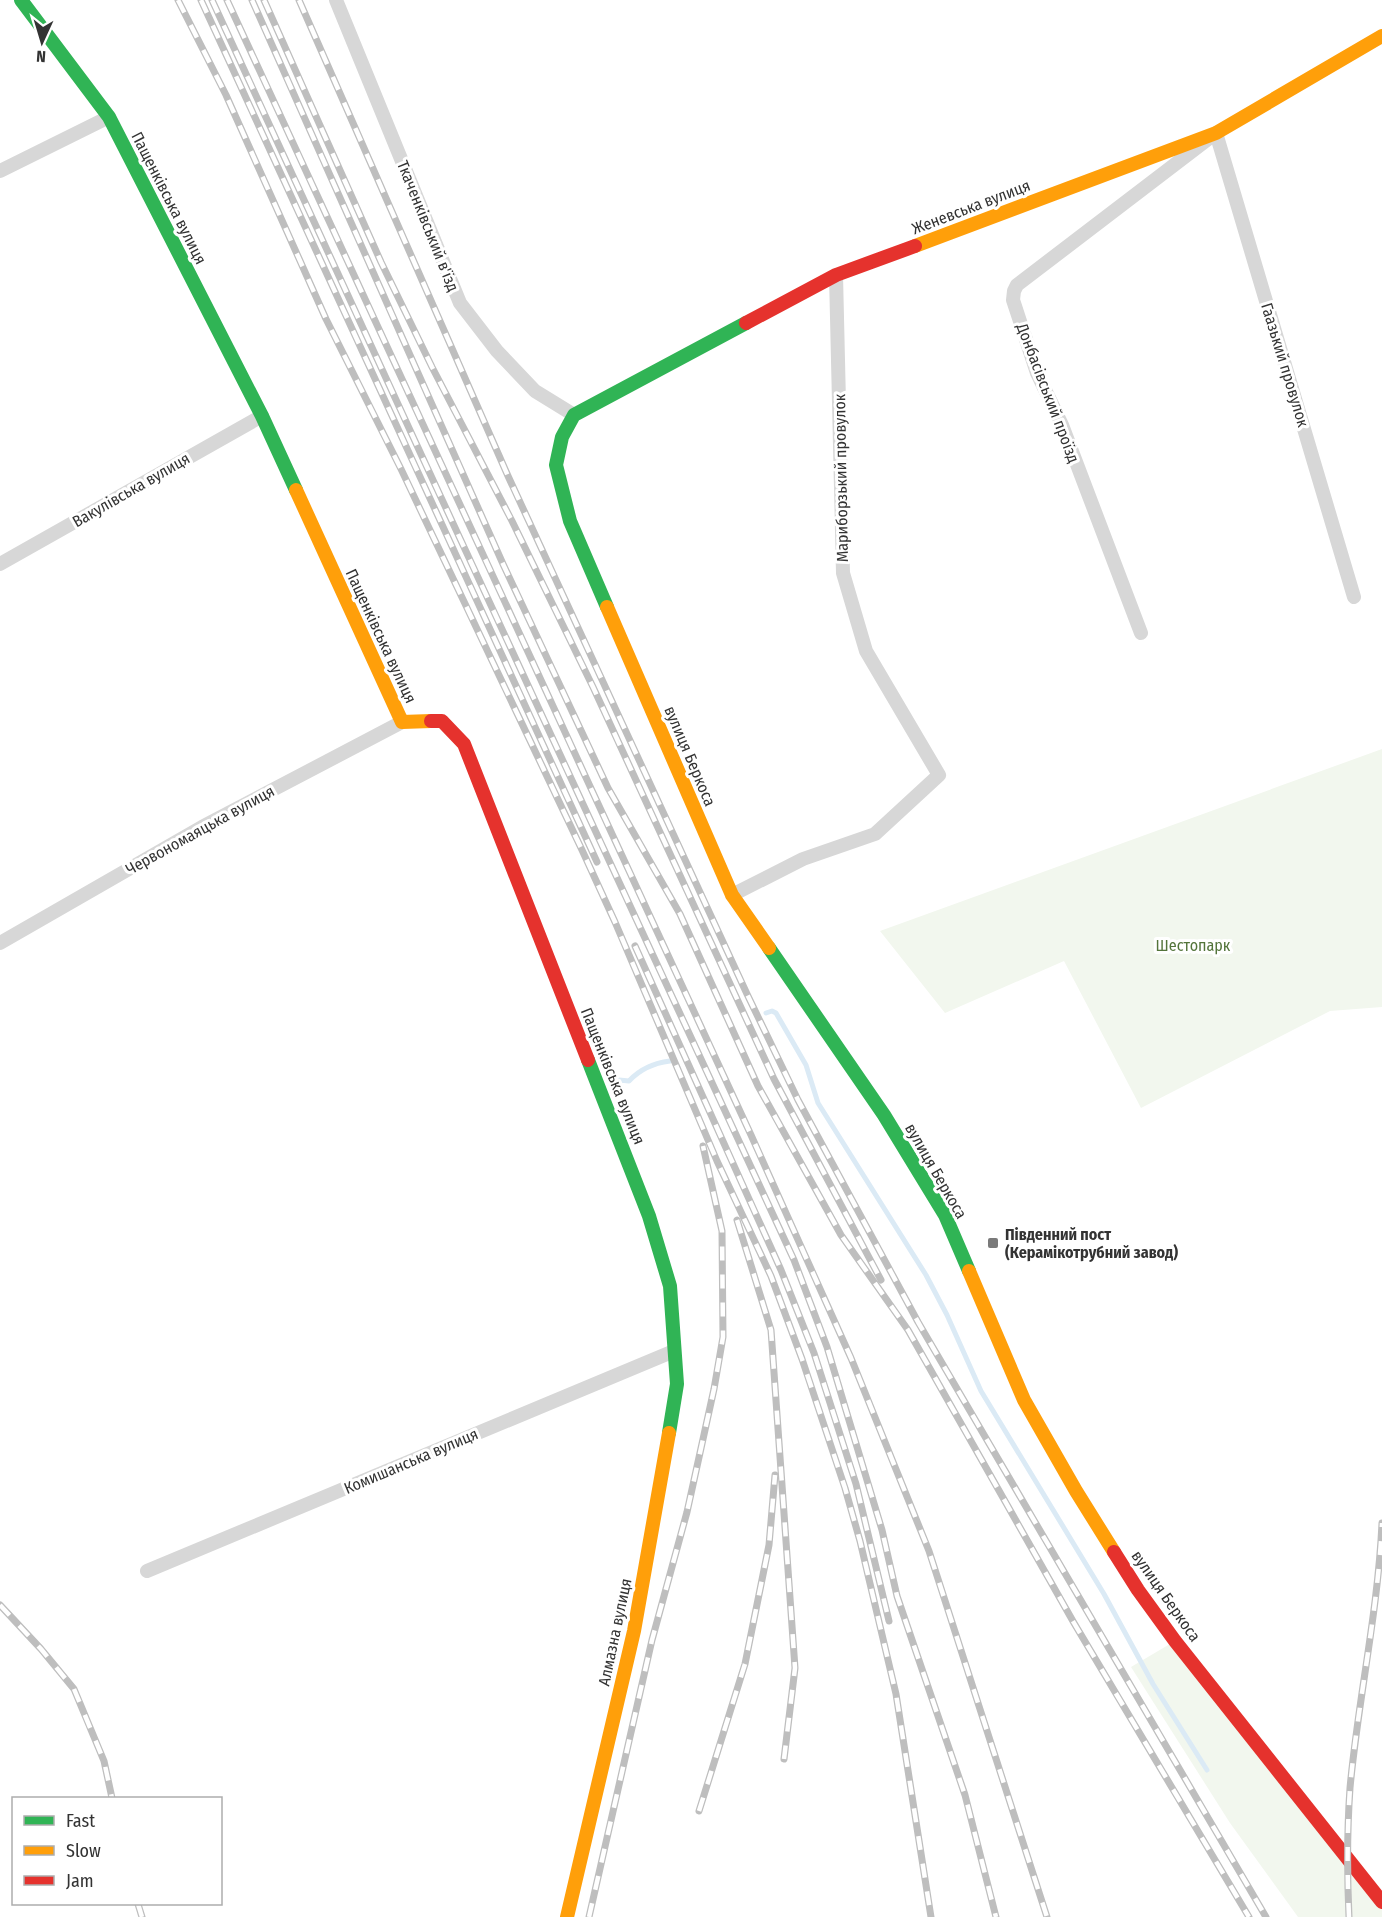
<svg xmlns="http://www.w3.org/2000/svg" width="1382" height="1917" viewBox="0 0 1382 1917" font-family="'Fira Sans Condensed',sans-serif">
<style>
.green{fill:#f2f7ee}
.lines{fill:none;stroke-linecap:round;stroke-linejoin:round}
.stream{stroke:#dbeaf5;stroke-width:5}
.street{stroke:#d7d7d7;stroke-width:14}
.fast{stroke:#30b455;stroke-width:14}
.slow{stroke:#ff9f0a;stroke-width:14}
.jam{stroke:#e5322d;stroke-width:14}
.rail-casing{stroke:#bebebe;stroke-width:7}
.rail{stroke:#fff;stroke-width:4.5;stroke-dasharray:14;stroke-linecap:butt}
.poi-dot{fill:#7a7a7a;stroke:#fff;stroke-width:2}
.labels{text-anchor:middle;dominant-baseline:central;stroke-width:6;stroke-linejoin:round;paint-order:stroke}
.street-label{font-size:16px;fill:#333;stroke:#fff}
.park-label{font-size:16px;fill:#53743a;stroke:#fff}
.poi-label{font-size:16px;font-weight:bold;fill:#333;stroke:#fff;text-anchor:start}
</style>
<rect width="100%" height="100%" fill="#fff"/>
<g class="green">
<polygon points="1382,749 1382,1007 1330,1011 1141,1108 1064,961 945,1013 880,931"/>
<polygon points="1175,1641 1382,1898 1382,1917 1298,1917 1230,1823 1131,1667"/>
</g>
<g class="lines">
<g class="stream">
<polyline points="766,1013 772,1011 776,1013 806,1065 818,1103 926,1275 947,1315 981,1391 1104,1594 1153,1684 1207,1770"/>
<path d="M619,1080l10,1c11,-12 25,-18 41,-20"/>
</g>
<g class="street">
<polyline points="336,0 460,303 497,351 535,391 574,415"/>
<polyline points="0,171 109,117"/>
<polyline points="0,564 262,416"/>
<polyline points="1141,633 1062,425 1037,373 1013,300 1014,291 1017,285 1216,133 1354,597"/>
<polyline points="732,895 803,859 875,834 939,775 866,651 843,573 836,275"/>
<polyline points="0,943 202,827 402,722"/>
<polyline points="147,1571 674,1351"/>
</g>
<g class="fast">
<polyline points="21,0 109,117 262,416 296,490"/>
<polyline points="607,607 570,521 556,465 562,437 574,415 746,323"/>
<polyline points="769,948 884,1115 945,1215 969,1271"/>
<polyline points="588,1060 649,1216 670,1286 677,1384 669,1433"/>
</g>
<g class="slow">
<polyline points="915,246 1216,133 1382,36"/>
<polyline points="296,490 402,722 431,721"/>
<polyline points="607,607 732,895 769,948"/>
<polyline points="969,1271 1024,1400 1076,1491 1114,1552"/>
<polyline points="567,1917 634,1631 669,1433"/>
</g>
<g class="jam">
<polyline points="746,323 836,275 915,246"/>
<polyline points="431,721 442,721 464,744 588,1060"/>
<polyline points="1114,1552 1138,1590 1175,1641 1382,1902"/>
</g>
<g class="rail-casing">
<g id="rail">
<polyline points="178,0 226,95 326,319 401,469 582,850 615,922 717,1161 771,1276 802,1359 845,1488 860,1541 896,1694 931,1917"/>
<polyline points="201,0 597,862"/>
<polyline points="212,0 426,465 794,1260 827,1347 882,1530 897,1596 965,1795 996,1917"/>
<polyline points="227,0 751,1135 851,1358 929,1551 1047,1917"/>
<polyline points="252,0 503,564 608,788 680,914 758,1086 841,1235 908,1330 1074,1623 1249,1917"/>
<polyline points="264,0 381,262 432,367 512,521 593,687 774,1079 881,1280"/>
<polyline points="299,0 508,476 747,994 798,1100 918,1322 1266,1917"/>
<polyline points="635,946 781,1270 814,1353 856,1484 889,1621"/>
<polyline points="737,1220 771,1330 795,1668 784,1759"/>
<polyline points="0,1605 41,1649 74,1689 104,1761 112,1798"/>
<polyline points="699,1811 745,1664 769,1545 775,1475"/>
<polyline points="138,1904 142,1917"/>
<polyline points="589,1917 652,1640 687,1512 714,1389 723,1337 722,1231 703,1146"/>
<path d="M1349,1917c-2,-43 -2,-86 1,-129 8,-88 28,-176 32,-265"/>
</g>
</g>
<use href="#rail" class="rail"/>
</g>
<rect class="poi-dot" x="987" y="1237" width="12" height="12" rx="3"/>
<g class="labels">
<g class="street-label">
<text transform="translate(169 198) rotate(63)">Пащенківська вулиця</text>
<text transform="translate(971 207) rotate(-21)">Женевська вулиця</text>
<text transform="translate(428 226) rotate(68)">Ткаченківський в'їзд</text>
<text transform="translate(1285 365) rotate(73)">Гаазький провулок</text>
<text transform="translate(1048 393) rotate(69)">Донбасівський проїзд</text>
<text transform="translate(841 478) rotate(-91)">Мариборзький провулок</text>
<text transform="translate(131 490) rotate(-30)">Вакулівська вулиця</text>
<text transform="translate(381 636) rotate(65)">Пащенківська вулиця</text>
<text transform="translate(690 756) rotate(67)">вулиця Беркоса</text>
<text transform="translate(200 830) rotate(-29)">Червономаяцька вулиця</text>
<text transform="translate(613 1076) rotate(68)">Пащенківська вулиця</text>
<text transform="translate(936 1171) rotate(60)">вулиця Беркоса</text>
<text transform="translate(411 1461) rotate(-23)">Комишанська вулиця</text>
<text transform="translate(1166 1596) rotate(55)">вулиця Беркоса</text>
<text transform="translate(615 1632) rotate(-78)">Алмазна вулиця</text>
</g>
<g class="park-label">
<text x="1193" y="945">Шестопарк</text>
</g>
<g class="poi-label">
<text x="1005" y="1234">Південний пост<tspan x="1005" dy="18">(Керамікотрубний завод)</tspan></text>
</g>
</g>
<rect x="12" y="1797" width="210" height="108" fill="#ffffff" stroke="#adadad" stroke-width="1.5"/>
<rect x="24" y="1816" width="30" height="9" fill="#30b455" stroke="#adadad" stroke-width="1.5"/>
<text x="66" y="1827" font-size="18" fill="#333333">Fast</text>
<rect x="24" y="1846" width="30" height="9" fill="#ff9f0a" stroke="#adadad" stroke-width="1.5"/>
<text x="66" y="1857" font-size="18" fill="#333333">Slow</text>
<rect x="24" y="1876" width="30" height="9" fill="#e5322d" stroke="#adadad" stroke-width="1.5"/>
<text x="66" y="1887" font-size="18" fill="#333333">Jam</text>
<g transform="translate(42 42) rotate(184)" stroke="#ffffff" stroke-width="4.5" paint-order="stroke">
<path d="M0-4.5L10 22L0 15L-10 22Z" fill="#333333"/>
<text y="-9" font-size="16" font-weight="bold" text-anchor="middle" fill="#333333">N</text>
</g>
</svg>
